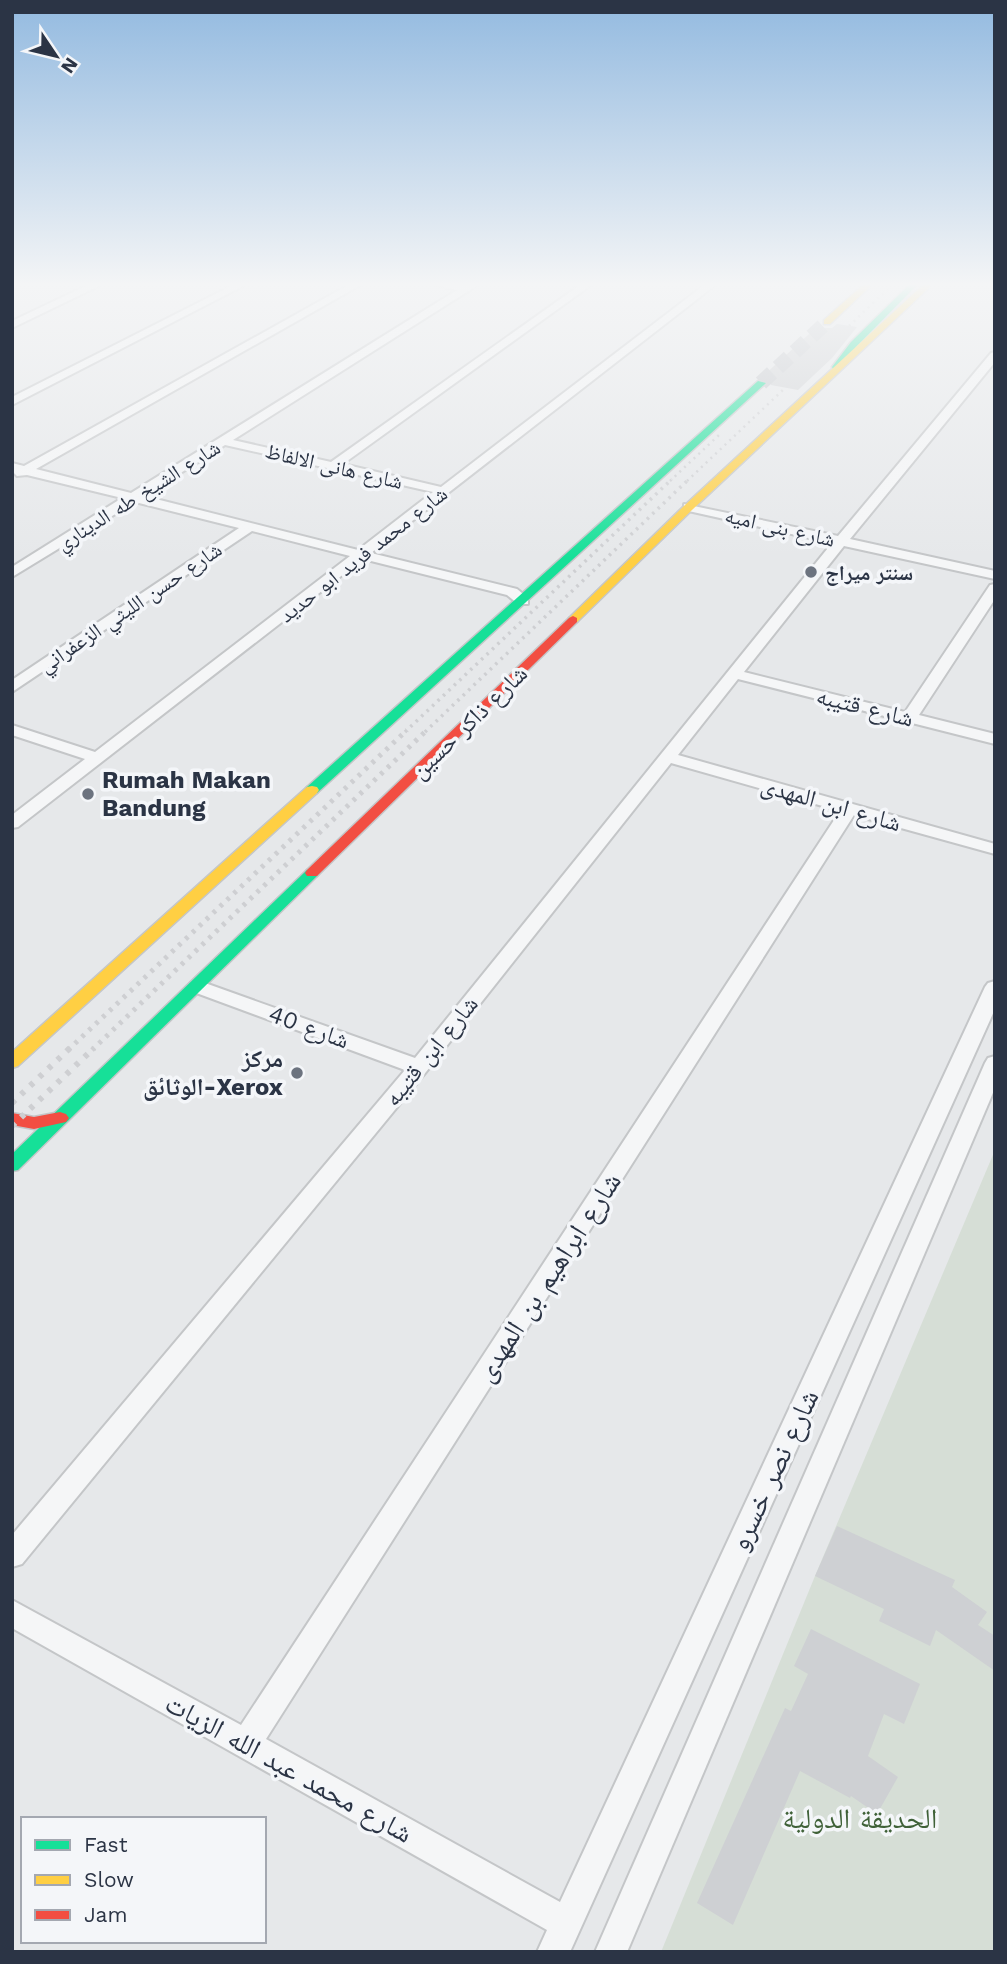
<svg xmlns="http://www.w3.org/2000/svg" width="1007" height="1964" viewBox="0 0 1007 1964" font-family="'Work Sans','Noto Naskh Arabic',sans-serif">
<style>
.green{fill:#d6ded6}
.building{fill:#ced0d3}
.lines{fill:none;stroke-linecap:round;stroke-linejoin:round}
.secondary-tunnel{stroke:#c1c4c9;stroke-width:15;stroke-dasharray:15 8;stroke-linecap:butt}
.street-casing{stroke:#c4c6c8;stroke-width:4}
.fast-casing{stroke:#c4c6c8;stroke-width:3}
.slow-casing{stroke:#c4c6c8;stroke-width:3}
.jam-casing{stroke:#c4c6c8;stroke-width:3}
.street{fill:#f5f6f7;fill-rule:evenodd}
.fast{fill:#16e098;fill-rule:evenodd}
.slow{fill:#ffcf43;fill-rule:evenodd}
.jam{fill:#f24e42;fill-rule:evenodd}
.rail-far3{stroke:#cecfd2;stroke-width:2.5;stroke-dasharray:2 4.5;stroke-linecap:butt}
.rail-far2{stroke:#cecfd2;stroke-width:3.5;stroke-dasharray:2.5 5;stroke-linecap:butt}
.rail-far1{stroke:#cecfd2;stroke-width:5;stroke-dasharray:3.5 6;stroke-linecap:butt}
.rail{stroke:#cecfd2;stroke-width:6;stroke-dasharray:4.5 8;stroke-linecap:butt}
.poi-dot{fill:#6c737f;stroke:#f4f6f9;stroke-width:2.5}
.labels{text-anchor:middle;dominant-baseline:central;stroke-width:7;stroke-linejoin:round;paint-order:stroke}
.far-street-label{font-size:21px;fill:#2b3445;stroke:#f4f6f9}
.far-poi-label{font-size:21px;font-weight:bold;fill:#2b3445;stroke:#f4f6f9;text-anchor:start}
.street-label{font-size:24px;fill:#2b3445;stroke:#f4f6f9}
.poi-label{font-size:24px;font-weight:bold;fill:#2b3445;stroke:#f4f6f9;text-anchor:start}
.near-street-label{font-size:28px;fill:#2b3445;stroke:#f4f6f9}
.near-park-label{font-size:28px;fill:#3f6138;stroke:#f4f6f9}
</style>
<rect width="100%" height="100%" fill="#e6e8ea"/>
<polygon class="green" points="995,1150 995,1952 661,1952 815,1576"/>
<g class="building">
<polygon points="837,324 857,327 832,358 798,390 771,385 770,381 763,376 819,325 822,328 832,328"/>
<polygon points="837,1526 955,1580 952,1587 987,1612 978,1625 995,1636 995,1671 936,1630 930,1646 879,1621 884,1609 815,1576"/>
<polygon points="811,1629 920,1684 904,1724 884,1714 868,1756 898,1777 877,1814 851,1796 850,1798 800,1771 733,1925 697,1903 785,1708 791,1711 808,1674 794,1666"/>
</g>
<g class="lines">
<polyline class="secondary-tunnel" points="761,383 827,322"/>
<g class="street-casing">
<g id="street">
<polygon points="92,283 105,283 12,328 12,321"/>
<polygon points="237,283 249,283 12,405 12,397"/>
<path d="M352,283h12l-328,186 95,24 326,-203 -30,-7 38,3 16,-3 -248,157 98,22 252,-179h11l-251,181 98,23 266,-204h11l-347,270 146,36 11,9v6h-10l-11,-9 -144,-36 -345,268 -6,1v-13l73,-56 -73,-24v-10l83,27 255,-196 -98,-25 -240,161v-12l227,-152 -104,-26 -123,75v-10l110,-69 -95,-23 -10,1 -5,-5v-8l12,3zM225,445l208,47 -75,58 -214,-54z"/>
<polygon points="995,352 995,362 850,539 995,571 995,579 844,546 744,672 905,712 990,585 995,584 995,599 919,715 995,734 995,744 738,679 678,755 995,844 995,854 854,815 266,1739 560,1902 985,987 988,983 995,981 995,1009 570,1952 537,1952 547,1930 12,1628 12,1600 241,1725 840,811 671,763 426,1072 22,1564 12,1567 12,1535 405,1070 191,991 188,987 191,983 205,983 415,1058 832,543 684,510 684,504 838,536 991,353"/>
<polygon points="995,1056 995,1088 627,1952 595,1952 985,1063 988,1058"/>
</g>
</g>
<g class="fast-casing">
<g id="fast">
<polygon points="911,283 919,283 857,346 839,369 833,369 832,367 851,342"/>
<polygon points="758,381 766,383 317,793 307,793 305,790 307,787"/>
<polygon points="312,869 319,873 317,876 18,1170 12,1171 12,1154 307,870"/>
</g>
</g>
<g class="slow-casing">
<g id="slow">
<polygon points="865,283 874,283 830,324 824,324 824,320"/>
<polygon points="925,283 934,283 693,509 577,622 569,622 569,618 685,505"/>
<polygon points="312,786 317,787 319,790 317,793 18,1066 12,1068 12,1052 307,787"/>
</g>
</g>
<g class="jam-casing">
<g id="jam">
<polygon points="573,616 577,618 577,622 317,876 307,876 305,873 307,870 569,618"/>
<polygon points="60,1112 66,1114 69,1118 66,1122 34,1129 12,1125 12,1113 34,1117"/>
</g>
</g>
<use href="#street" class="street"/>
<use href="#fast" class="fast"/>
<use href="#slow" class="slow"/>
<use href="#jam" class="jam"/>
<g class="rail-far3">
<polyline points="849,326 894,283"/>
<polyline points="670,481 719,435"/>
<polyline points="687,481 785,388"/>
</g>
<g class="rail-far2">
<polyline points="405,732 672,479"/>
<polyline points="425,732 689,479"/>
</g>
<g class="rail-far1">
<polyline points="68,1050 407,730"/>
<polyline points="92,1050 427,730"/>
</g>
<g class="rail">
<polyline points="12,1103 70,1048"/>
<polyline points="12,1126 94,1048"/>
</g>
</g>
<linearGradient id="sky" x2="0" y2="1"><stop stop-color="#93bae0"/><stop offset="0.51" stop-color="#f4f5f6"/><stop offset="1" stop-color="#f4f5f6" stop-opacity="0"/></linearGradient>
<rect width="1007" height="558" fill="url(#sky)"/>
<g class="poi-dot">
<circle cx="811" cy="572" r="7"/>
<circle cx="88" cy="794" r="7"/>
<circle cx="297" cy="1073" r="7"/>
</g>
<g class="labels">
<g class="far-street-label">
<text transform="translate(334 466) rotate(13)">شارع هانى الالفاظ</text>
<text transform="translate(138 495) rotate(-32)">شارع الشيخ طه الديناري</text>
<text transform="translate(780 527) rotate(13)">شارع بنى اميه</text>
<text transform="translate(363 554) rotate(-38)">شارع محمد فريد ابو حديد</text>
<text transform="translate(130 607) rotate(-34)">شارع حسن الليثي الزعفراني</text>
</g>
<g class="far-poi-label">
<text x="825" y="572">سنتر ميراج</text>
</g>
<g class="street-label">
<text transform="translate(865 707) rotate(14)">شارع قتيبه</text>
<text transform="translate(469 722) rotate(-44)">شارع ذاكر حسين</text>
<text transform="translate(831 804) rotate(16)">شارع ابن المهدى</text>
<text transform="translate(309 1027) rotate(20)">شارع 40</text>
<text transform="translate(431 1051) rotate(-51)">شارع ابن قتيبه</text>
</g>
<g class="poi-label">
<text x="102" y="780">Rumah Makan<tspan x="102" dy="28">Bandung</tspan></text>
<text x="283" y="1059" text-anchor="end">مركز<tspan x="283" dy="28">الوثائق-Xerox</tspan></text>
</g>
<g class="near-street-label">
<text transform="translate(548 1277) rotate(-57)">شارع ابراهيم بن المهدى</text>
<text transform="translate(774 1470) rotate(-65)">شارع نصر خسرو</text>
<text transform="translate(289 1768) rotate(29)">شارع محمد عبد الله الزيات</text>
</g>
<g class="near-park-label">
<text x="860" y="1818">الحديقة الدولية</text>
</g>
</g>
<rect width="1007" height="1964" fill="none" stroke="#2b3445" stroke-width="28"/>
<rect x="21" y="1817" width="245" height="126" fill="#f4f6f9" stroke="#a4a8b1" stroke-width="2"/>
<rect x="35" y="1840" width="35" height="10" fill="#16e098" stroke="#a4a8b1" stroke-width="2"/>
<text x="84" y="1852" font-size="21" fill="#2b3445">Fast</text>
<rect x="35" y="1875" width="35" height="10" fill="#ffcf43" stroke="#a4a8b1" stroke-width="2"/>
<text x="84" y="1887" font-size="21" fill="#2b3445">Slow</text>
<rect x="35" y="1910" width="35" height="10" fill="#f24e42" stroke="#a4a8b1" stroke-width="2"/>
<text x="84" y="1922" font-size="21" fill="#2b3445">Jam</text>
<g transform="translate(56 56) rotate(125)" stroke="#f4f6f9" stroke-width="5" paint-order="stroke">
<path d="M0-5L12 26L0 18L-12 26Z" fill="#2b3445"/>
<text y="-10" font-size="19" font-weight="bold" text-anchor="middle" fill="#2b3445">N</text>
</g>
</svg>
